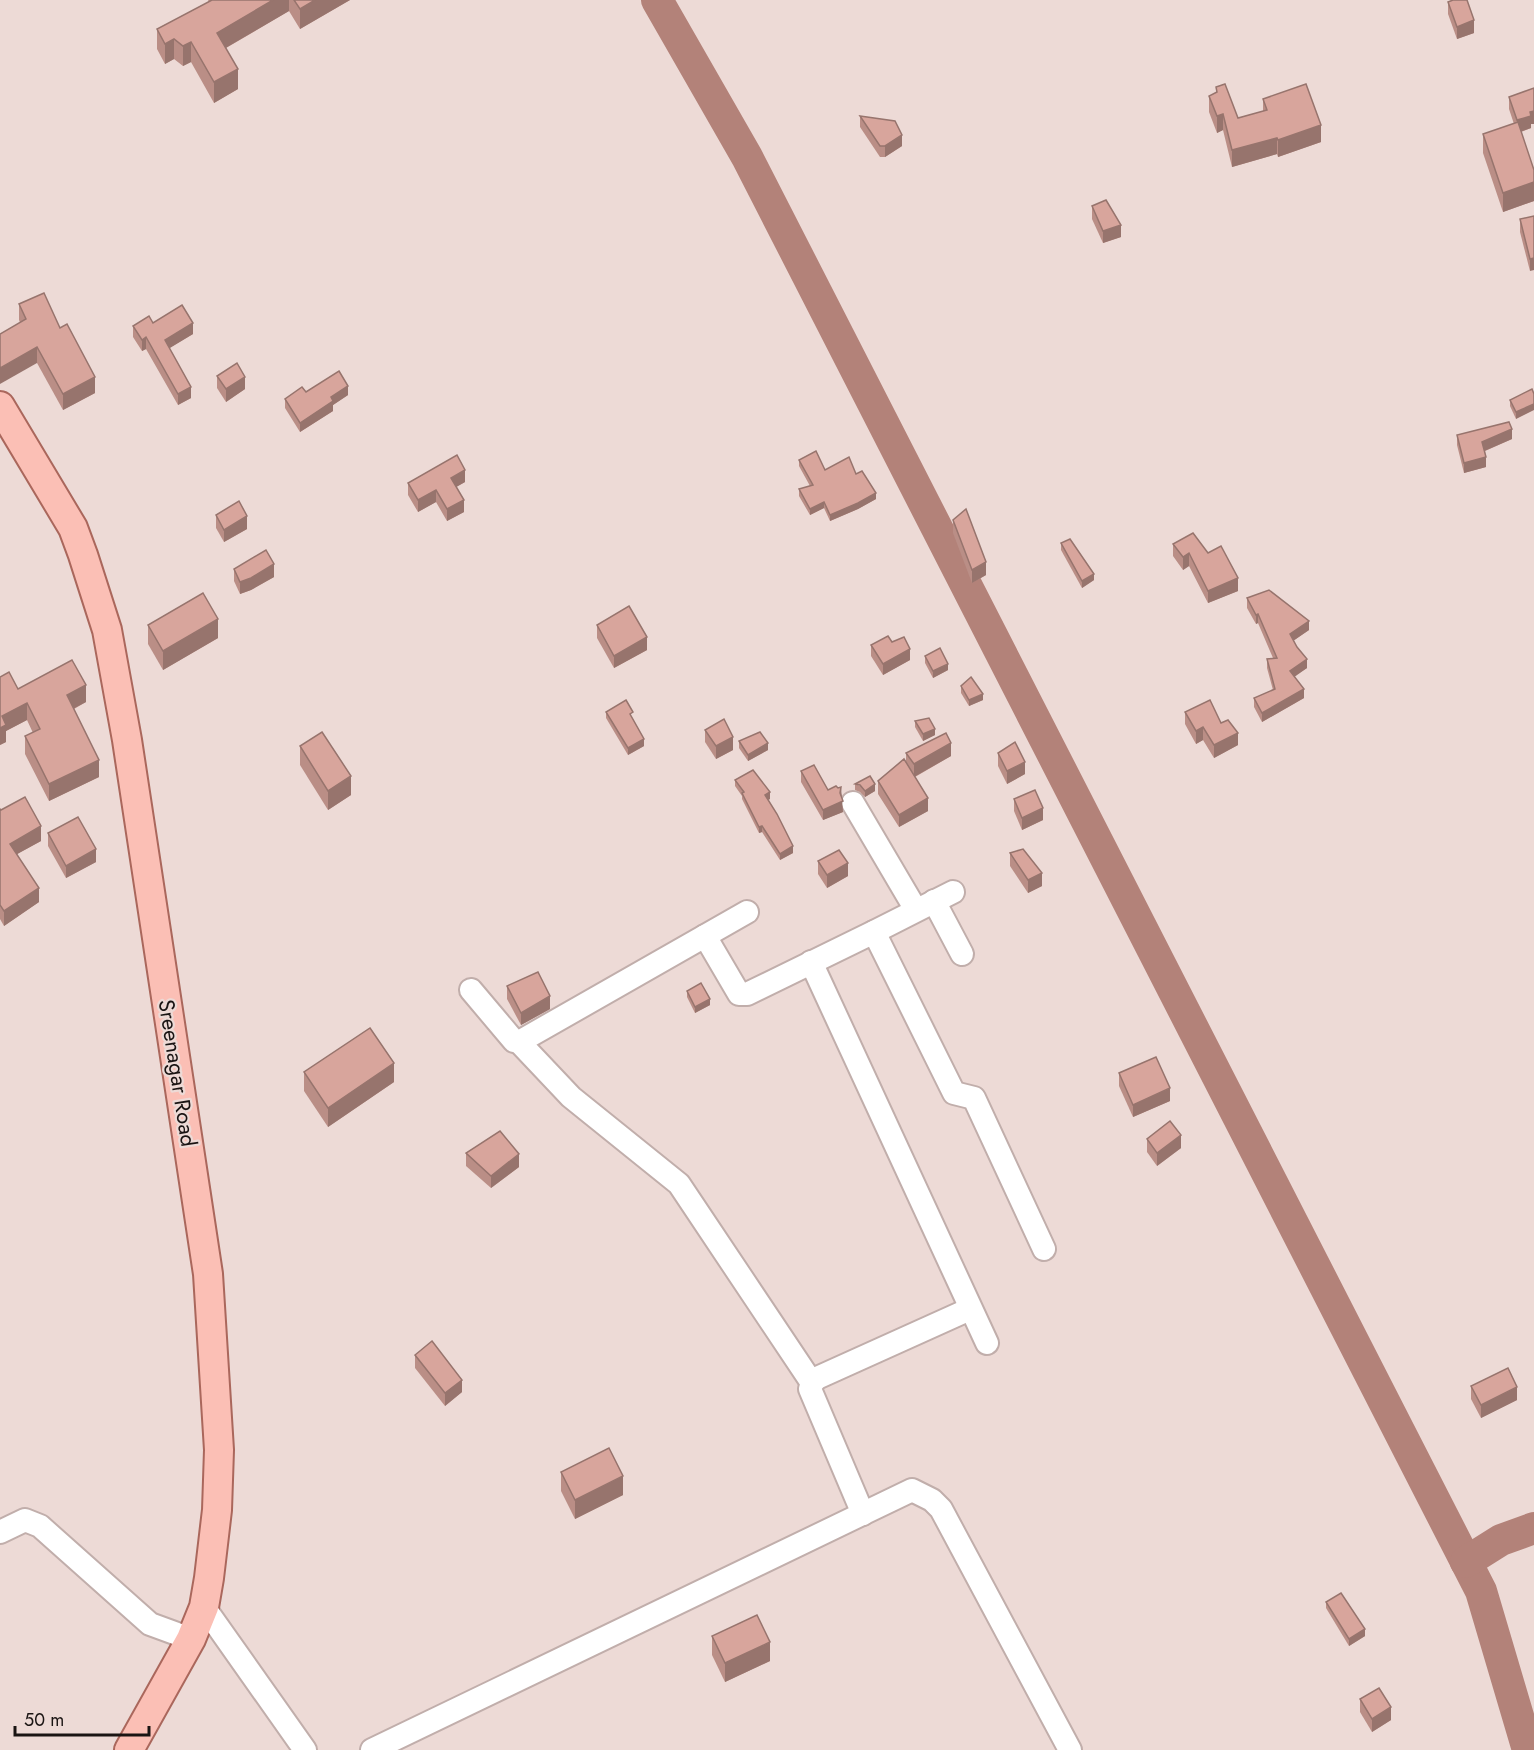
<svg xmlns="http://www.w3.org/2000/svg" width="1534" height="1750" viewBox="0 0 1534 1750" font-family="Jost,sans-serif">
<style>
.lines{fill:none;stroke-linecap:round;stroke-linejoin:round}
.river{stroke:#b38279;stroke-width:32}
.minor-casing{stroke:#c1aeab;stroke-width:26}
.major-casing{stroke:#aa675c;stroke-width:32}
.minor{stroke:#fff;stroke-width:22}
.major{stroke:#fbbfb5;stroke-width:28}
.wall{fill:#ba8e86}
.shaded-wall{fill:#97746d}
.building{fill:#d8a59c;stroke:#97746d;stroke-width:1.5}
.labels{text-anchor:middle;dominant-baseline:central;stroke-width:4.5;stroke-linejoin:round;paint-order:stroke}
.street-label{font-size:22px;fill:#1a1413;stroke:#eddad6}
</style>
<rect width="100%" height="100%" fill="#eddad6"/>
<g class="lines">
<g class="river">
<polyline points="657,0 747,157 1481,1591 1528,1750"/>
<polyline points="1466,1562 1501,1540 1534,1528"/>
</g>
<g class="minor-casing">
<g id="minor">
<polyline points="853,803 916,910"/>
<polyline points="934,901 962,954"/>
<polyline points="874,932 954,1093 974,1098 1044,1249"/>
<polyline points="705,936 739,994 747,994 874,932 953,892"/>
<polyline points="811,962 987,1343"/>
<polyline points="471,990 514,1041 519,1042 747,912"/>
<polyline points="519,1042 571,1097 679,1184 812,1383"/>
<polyline points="863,1514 810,1389 812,1383 817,1378 970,1309"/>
<polyline points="0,1532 25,1520 40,1526 150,1624 191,1639"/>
<polyline points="204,1607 305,1750"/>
<polyline points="372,1750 912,1490 932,1500 941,1509 1070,1750"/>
</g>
</g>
<g class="major-casing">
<polyline id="major" points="0,406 73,528 83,555 107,630 127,740 208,1274 219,1450 217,1510 209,1578 204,1607 191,1639 129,1750"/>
</g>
<use href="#minor" class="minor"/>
<use href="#major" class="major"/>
</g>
<g class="wall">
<polygon points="208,0 350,0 300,29 289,11 226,48 238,89 214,103 191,62 183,66 174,59 165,64 157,49 157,29 209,2"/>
<polygon points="1448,2 1474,33 1457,39 1448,14"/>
<polygon points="1216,87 1238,118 1263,111 1263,99 1321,142 1278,157 1277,154 1232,167 1223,130 1217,133 1209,112 1209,96 1216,93"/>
<polygon points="1534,88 1534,124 1531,124 1531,128 1521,132 1534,170 1534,201 1503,212 1483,153 1483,134 1514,124 1509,109 1509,97"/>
<polygon points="860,116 902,146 885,157 880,157 860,127"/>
<polygon points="1092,206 1121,237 1103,243 1092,219"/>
<polygon points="1534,216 1530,271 1520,232 1520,219"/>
<polygon points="19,304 60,328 95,393 63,410 37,363 19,320"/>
<polygon points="153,323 193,334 169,348 191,398 178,405 146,349 142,351 133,337 133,326"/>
<polygon points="217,376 245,389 226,402 217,388"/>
<polygon points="1532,389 1516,419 1510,406 1510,400"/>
<polygon points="306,392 348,395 333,405 333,411 300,432 285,408 285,399"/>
<polygon points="1457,435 1512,439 1485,451 1486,467 1464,473 1457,445"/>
<polygon points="799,460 825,470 856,474 876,499 858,509 830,521 824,508 810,515 799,496 799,489 810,486 799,466"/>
<polygon points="465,482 456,487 464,512 447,521 436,502 418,512 408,495 408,483"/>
<polygon points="216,515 247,529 224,542 216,528"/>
<polygon points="953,520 986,575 972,583 953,533"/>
<polygon points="1061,543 1094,580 1082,588 1061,550"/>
<polygon points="1173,544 1208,553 1238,591 1208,603 1189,566 1183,570 1173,556"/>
<polygon points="234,569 274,577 251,590 240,594 234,581"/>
<polygon points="1247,598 1309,630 1293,641 1307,668 1294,676 1304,698 1262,722 1254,707 1254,698 1273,690 1267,668 1267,659 1273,658 1258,623 1256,624 1247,608"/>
<polygon points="148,625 218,638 163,670 148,644"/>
<polygon points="597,625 647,650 614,668 597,638"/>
<polygon points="892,642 910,660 883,675 871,656 871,645"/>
<polygon points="925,656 948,670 933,678 925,663"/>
<polygon points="961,686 983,700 969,706 961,693"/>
<polygon points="18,689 86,702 74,709 99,777 49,801 25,754 25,736 33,733 27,720 6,731 6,742 0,745"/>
<polygon points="606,712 633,719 644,746 628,755 606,718"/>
<polygon points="1185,712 1221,723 1238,745 1214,758 1203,740 1196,744 1185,724"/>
<polygon points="915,721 935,735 923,741 915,727"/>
<polygon points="705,730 733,750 716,759 705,742"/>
<polygon points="739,741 768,750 748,761 739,748"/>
<polygon points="300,746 351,795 328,810 300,765"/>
<polygon points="906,753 951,756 915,777 928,811 899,827 878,794 878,781 906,763"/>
<polygon points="998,753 1025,774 1007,784 998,766"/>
<polygon points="801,771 828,790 841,797 843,812 823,820 801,782"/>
<polygon points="735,780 770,799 768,800 793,853 780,860 762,832 759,833 742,799 742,796 735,786"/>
<polygon points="855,784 875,791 865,797 860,792 855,790"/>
<polygon points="1014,799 1043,820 1022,830 1014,811"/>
<polygon points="0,809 41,841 17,854 39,902 4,926 0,919"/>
<polygon points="48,833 96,862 66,878 48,846"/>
<polygon points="1010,853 1042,886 1028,893 1010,866"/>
<polygon points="818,861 848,876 827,888 818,874"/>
<polygon points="507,986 550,1009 521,1025 507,999"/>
<polygon points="687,991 710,1005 695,1013 687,997"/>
<polygon points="304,1072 394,1082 328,1127 304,1091"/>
<polygon points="1119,1073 1170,1101 1133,1117 1119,1086"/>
<polygon points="1147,1139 1181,1148 1157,1166 1147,1152"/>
<polygon points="466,1153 519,1167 491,1188 466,1166"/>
<polygon points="415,1355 462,1392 445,1406 415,1368"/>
<polygon points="1471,1386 1517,1400 1481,1418 1471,1399"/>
<polygon points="561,1472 623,1495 575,1519 561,1491"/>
<polygon points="1326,1602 1365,1636 1349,1646 1326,1608"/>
<polygon points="712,1636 770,1661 725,1682 712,1655"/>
<polygon points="1360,1699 1391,1720 1372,1732 1360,1712"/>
</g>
<g class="shaded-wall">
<polygon points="273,0 289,0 289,11 217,53 217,33"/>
<polygon points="315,0 350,0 300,29 300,9"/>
<polygon points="1474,20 1474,33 1457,39 1457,27"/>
<polygon points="174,39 174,59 165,64 165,44"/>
<polygon points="191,42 191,62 183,66 183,46"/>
<polygon points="238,69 238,89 214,103 214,82"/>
<polygon points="1534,111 1534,124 1531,124 1531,128 1517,133 1517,120 1530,112"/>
<polygon points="1223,114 1223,130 1217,133 1217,116"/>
<polygon points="1321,125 1321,142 1278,157 1278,140"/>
<polygon points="902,135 902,146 885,157 885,146"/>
<polygon points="1277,138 1277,154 1232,167 1232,150"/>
<polygon points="1534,182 1534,201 1503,212 1503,193"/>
<polygon points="1121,225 1121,237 1103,243 1103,231"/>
<polygon points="1534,258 1534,270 1530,271 1530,259"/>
<polygon points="193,323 193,334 165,351 165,340"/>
<polygon points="146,337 146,349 142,351 142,340"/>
<polygon points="37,347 37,363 0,384 0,368"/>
<polygon points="95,377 95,393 63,410 63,394"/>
<polygon points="245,377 245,389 226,402 226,389"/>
<polygon points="348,386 348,395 333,405 333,411 300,432 300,423 331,397"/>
<polygon points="191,387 191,398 178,405 178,394"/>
<polygon points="1534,404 1534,410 1516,419 1516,412"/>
<polygon points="1512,429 1512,439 1482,452 1482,442"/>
<polygon points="1486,457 1486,467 1464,473 1464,463"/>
<polygon points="465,470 465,482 451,490 451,478"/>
<polygon points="436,490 436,502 418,512 418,500"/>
<polygon points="876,493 876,499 858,509 830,521 830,515"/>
<polygon points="464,500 464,512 447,521 447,509"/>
<polygon points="824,502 824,508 810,515 810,509"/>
<polygon points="247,516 247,529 224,542 224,530"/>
<polygon points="1189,553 1189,566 1183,570 1183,557"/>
<polygon points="986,562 986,575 972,583 972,570"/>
<polygon points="274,564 274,577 251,590 240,594 240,582"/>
<polygon points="1094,574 1094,580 1082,588 1082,581"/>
<polygon points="1238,578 1238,591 1208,603 1208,591"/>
<polygon points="1258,614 1258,623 1256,624 1256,615"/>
<polygon points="218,619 218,638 163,670 163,651"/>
<polygon points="1309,621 1309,630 1290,643 1290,634"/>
<polygon points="647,637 647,650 614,668 614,656"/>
<polygon points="910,649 910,660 883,675 883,664"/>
<polygon points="1307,659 1307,668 1290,680 1290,671"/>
<polygon points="948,664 948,670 933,678 933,671"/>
<polygon points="86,685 86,702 67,712 67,695"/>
<polygon points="1304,689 1304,698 1262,722 1262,713"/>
<polygon points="983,694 983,700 969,706 969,700"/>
<polygon points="27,703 27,720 6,731 6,742 0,745 0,728 2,716"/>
<polygon points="1203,727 1203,740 1196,744 1196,731"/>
<polygon points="935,729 935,735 923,741 923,734"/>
<polygon points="1238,733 1238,745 1214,758 1214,745"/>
<polygon points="733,737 733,750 716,759 716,746"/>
<polygon points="644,739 644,746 628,755 628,748"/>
<polygon points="768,743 768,750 748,761 748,755"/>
<polygon points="951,743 951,756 914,777 914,764"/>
<polygon points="99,760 99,777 49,801 49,784"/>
<polygon points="1025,762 1025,774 1007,784 1007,771"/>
<polygon points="351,776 351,795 328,810 328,791"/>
<polygon points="875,784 875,791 865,797 865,791"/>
<polygon points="841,787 843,812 823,820 823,810 840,793"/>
<polygon points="770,792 770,799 765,801 765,795"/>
<polygon points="928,798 928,811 899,827 899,815"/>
<polygon points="1043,808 1043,820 1022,830 1022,818"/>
<polygon points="41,826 41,841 10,858 10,844"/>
<polygon points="762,826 762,832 759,833 759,827"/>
<polygon points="793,846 793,853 780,860 780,854"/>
<polygon points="96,849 96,862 66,878 66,866"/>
<polygon points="848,863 848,876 827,888 827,875"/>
<polygon points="1042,873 1042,886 1028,893 1028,880"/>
<polygon points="39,888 39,902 4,926 4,911"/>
<polygon points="550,996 550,1009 521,1025 521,1013"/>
<polygon points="710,999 710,1005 695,1013 695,1007"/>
<polygon points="394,1063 394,1082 328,1127 328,1108"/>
<polygon points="1170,1088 1170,1101 1133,1117 1133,1105"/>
<polygon points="1181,1135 1181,1148 1157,1166 1157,1153"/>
<polygon points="519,1154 519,1167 491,1188 491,1176"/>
<polygon points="462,1380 462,1392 445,1406 445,1393"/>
<polygon points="1517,1387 1517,1400 1481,1418 1481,1405"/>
<polygon points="623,1476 623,1495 575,1519 575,1500"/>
<polygon points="1365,1629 1365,1636 1349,1646 1349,1639"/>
<polygon points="770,1642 770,1661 725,1682 725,1663"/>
<polygon points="1391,1707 1391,1720 1372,1732 1372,1719"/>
</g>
<g class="building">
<polygon points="212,0 273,0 217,33 238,69 214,82 191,42 183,46 174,39 165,44 157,29"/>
<polygon points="294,0 315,0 300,9"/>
<polygon points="1453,0 1467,0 1474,20 1457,27 1448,2"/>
<polygon points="1225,84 1238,118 1267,110 1263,99 1306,84 1321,125 1278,140 1277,138 1232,150 1223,114 1217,116 1209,96 1217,92 1216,87"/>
<polygon points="1534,88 1534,111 1530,112 1531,116 1517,120 1509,97"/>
<polygon points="860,116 895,121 902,135 885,146 880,146"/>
<polygon points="1518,122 1534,170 1534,182 1503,193 1483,134"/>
<polygon points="1106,200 1121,225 1103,231 1092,206"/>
<polygon points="1534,216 1534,258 1530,259 1520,219"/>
<polygon points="44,293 60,328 67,324 95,377 63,394 37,347 0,368 0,334 26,319 19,304"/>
<polygon points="182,305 193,323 165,340 191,387 178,394 146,337 142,340 133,326 149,316 153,323"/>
<polygon points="237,363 245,377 226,389 217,376"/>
<polygon points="339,371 348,386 331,397 333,401 300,423 285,399 302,387 306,392"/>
<polygon points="1532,389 1534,394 1534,404 1516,412 1510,400"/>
<polygon points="1509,422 1512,429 1482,442 1486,457 1464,463 1457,435"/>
<polygon points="816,451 825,470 849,457 856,474 862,471 876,493 858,503 830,515 824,502 810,509 799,489 813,485 799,460"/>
<polygon points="457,455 465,470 451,478 464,500 447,509 436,490 418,500 408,483"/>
<polygon points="239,501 247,516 224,530 216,515"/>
<polygon points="966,509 986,562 972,570 953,520"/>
<polygon points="1193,533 1208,553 1221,546 1238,578 1208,591 1189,553 1183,557 1173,544"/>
<polygon points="1070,539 1094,574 1082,581 1061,543"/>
<polygon points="266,550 274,564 251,578 240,582 234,569"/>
<polygon points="1269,590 1309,621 1290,634 1297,647 1307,659 1290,671 1304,689 1262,713 1254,698 1275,689 1267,659 1277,658 1258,614 1256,615 1247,598"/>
<polygon points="203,593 218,619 163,651 148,625"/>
<polygon points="629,606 647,637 614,656 597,625"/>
<polygon points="888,636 892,642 904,637 910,649 883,664 871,645"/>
<polygon points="940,648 948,664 933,671 925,656"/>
<polygon points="72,660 86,685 67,695 99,760 49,784 25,736 40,729 27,703 2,716 6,725 0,728 0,677 9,672 18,689"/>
<polygon points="971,677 983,694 969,700 961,686"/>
<polygon points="626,700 633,712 630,714 644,739 628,748 606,712"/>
<polygon points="1210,700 1221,723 1228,720 1238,733 1214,745 1203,727 1196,731 1185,712"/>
<polygon points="929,718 935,729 923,734 915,721"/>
<polygon points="724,719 733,737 716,746 705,730"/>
<polygon points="322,732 351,776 328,791 300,746"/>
<polygon points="760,732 768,743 748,755 739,741"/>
<polygon points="946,733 951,743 914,764 906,753"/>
<polygon points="1015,742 1025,762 1007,771 998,753"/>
<polygon points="904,759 928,798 899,815 878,781"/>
<polygon points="814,765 828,790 836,786 838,788 841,787 840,793 843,801 823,810 801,771"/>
<polygon points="753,770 770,792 765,795 777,814 793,846 780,854 762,826 759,827 742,793 744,792 735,780"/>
<polygon points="870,776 875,784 865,791 860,785 855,784"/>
<polygon points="1035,790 1043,808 1022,818 1014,799"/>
<polygon points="25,797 41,826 10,844 39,888 4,911 0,905 0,809 1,810"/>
<polygon points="78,817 96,849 66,866 48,833"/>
<polygon points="1023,849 1042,873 1028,880 1010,853"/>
<polygon points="839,850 848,863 827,875 818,861"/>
<polygon points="538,972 550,996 521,1013 507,986"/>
<polygon points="701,983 710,999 695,1007 687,991"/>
<polygon points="370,1028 394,1063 328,1108 304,1072"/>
<polygon points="1156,1057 1170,1088 1133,1105 1119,1073"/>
<polygon points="1170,1121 1181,1135 1157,1153 1147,1139"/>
<polygon points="500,1131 519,1154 491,1176 466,1153"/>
<polygon points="432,1341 462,1380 445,1393 415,1355"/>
<polygon points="1508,1368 1517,1387 1481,1405 1471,1386"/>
<polygon points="609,1448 623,1476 575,1500 561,1472"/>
<polygon points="1341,1593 1365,1629 1349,1639 1326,1602"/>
<polygon points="757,1615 770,1642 725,1663 712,1636"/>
<polygon points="1379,1688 1391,1707 1372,1719 1360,1699"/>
</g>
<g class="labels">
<g class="street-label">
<text transform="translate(178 1073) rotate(81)">Sreenagar Road</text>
</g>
</g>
<path d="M15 1726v9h134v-9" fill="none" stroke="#1a1413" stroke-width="3"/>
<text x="24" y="1726" font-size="18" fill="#1a1413" stroke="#eddad6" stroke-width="4.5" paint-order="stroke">50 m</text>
</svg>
